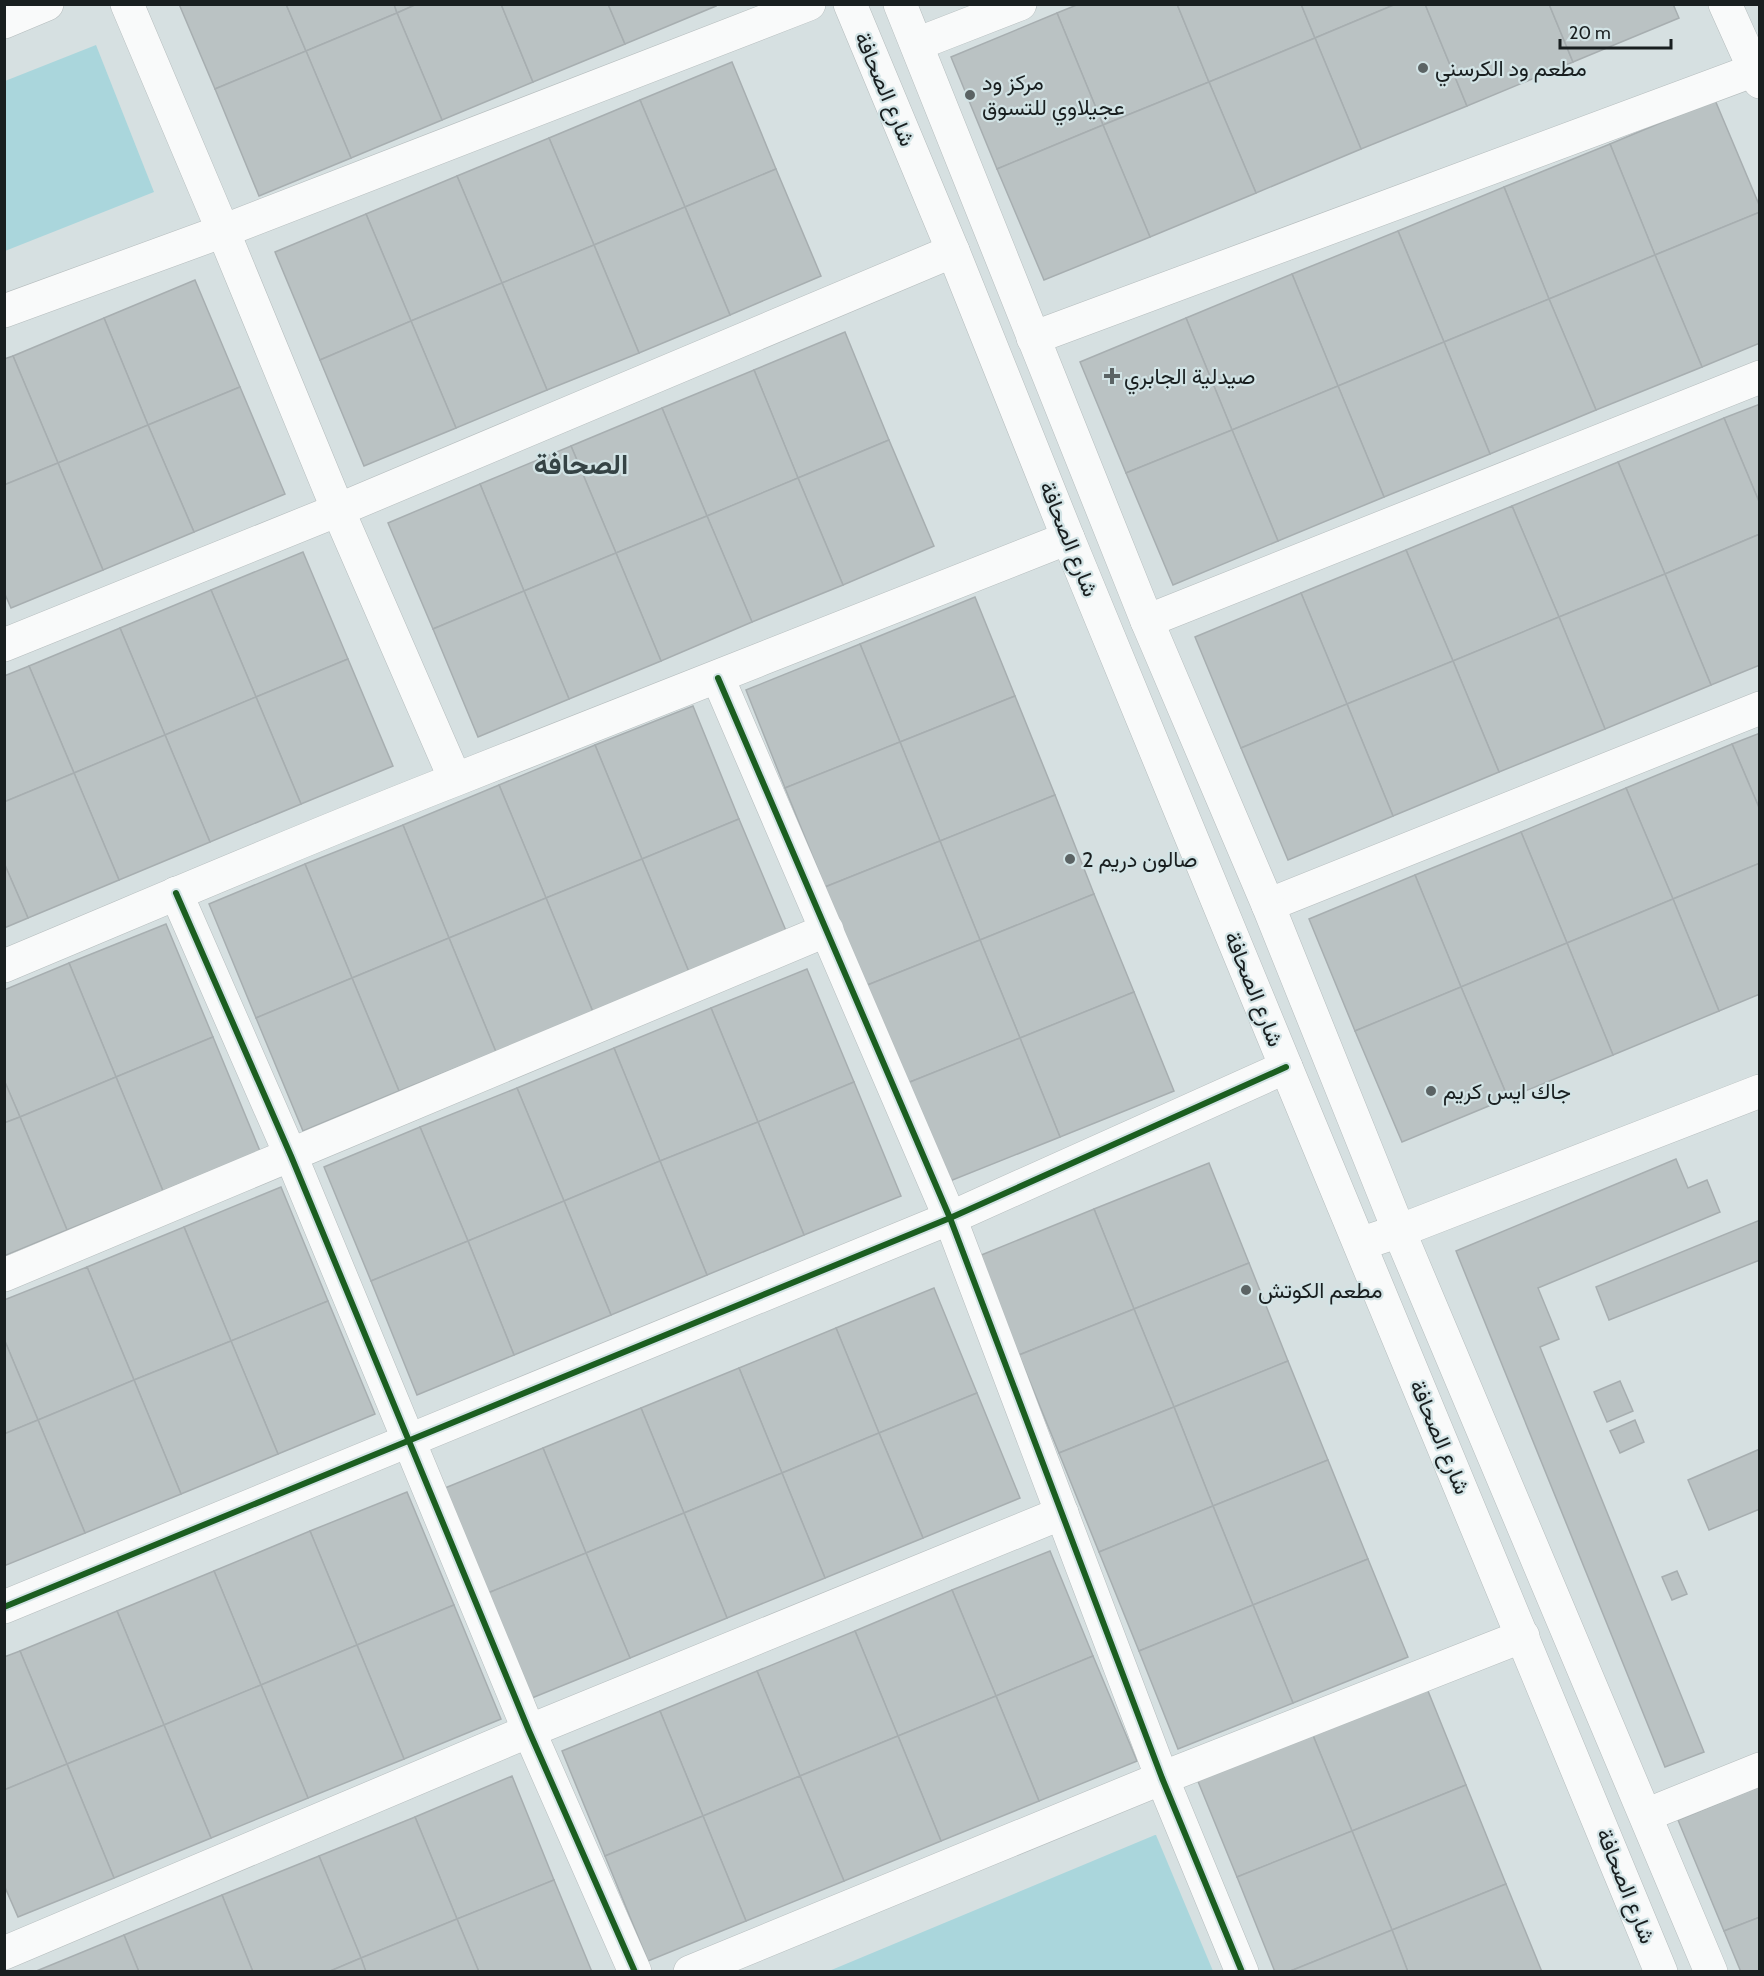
<svg xmlns="http://www.w3.org/2000/svg" width="1764" height="1976" viewBox="0 0 1764 1976" font-family="Cabin,Vazirmatn,sans-serif">
<style>
.green{fill:#aad6dc}
.building{fill:#bac2c3;stroke:#a7aeb0;stroke-width:1.5}
.lines{fill:none;stroke-linecap:round;stroke-linejoin:round}
.minor-casing{stroke:#b5bcbd;stroke-width:34}
.secondary-casing{stroke:#b5bcbd;stroke-width:34}
.minor{stroke:#f9fafa;stroke-width:33}
.secondary{stroke:#f9fafa;stroke-width:33}
.cycleway-casing{stroke:#d2e3e5;stroke-width:10}
.cycleway{stroke:#1b5e20;stroke-width:6}
.poi-dot{fill:#5b6364;stroke:#d2e3e5;stroke-width:2}
.labels{text-anchor:middle;dominant-baseline:central;stroke-width:4.5;stroke-linejoin:round;paint-order:stroke}
.poi-label{font-size:22px;fill:#191f20;stroke:#d2e3e5;text-anchor:start}
.street-label{font-size:22px;fill:#191f20;stroke:#d2e3e5}
.district-label{font-size:28px;font-weight:bold;fill:#354345;stroke:#d2e3e5}
</style>
<rect width="100%" height="100%" fill="#d6e0e1"/>
<g class="green">
<polygon points="96,45 154,192 5,251 5,81"/>
<polygon points="1156,1835 1213,1971 829,1971 1155,1835"/>
</g>
<g class="building">
<polygon points="179,4 286,4 306,51 215,89"/>
<polygon points="286,4 394,4 397,13 306,51"/>
<polygon points="394,4 417,4 397,13"/>
<polygon points="417,4 501,4 533,82 442,120 397,13"/>
<polygon points="501,4 608,4 625,44 533,82"/>
<polygon points="608,4 715,4 716,6 625,44"/>
<polygon points="1079,4 1177,4 1209,82 1103,125 1057,13"/>
<polygon points="1177,4 1301,4 1315,38 1209,82"/>
<polygon points="1301,4 1396,4 1315,38"/>
<polygon points="1396,4 1425,4 1467,106 1361,149 1315,38"/>
<polygon points="1425,4 1549,4 1573,62 1467,106"/>
<polygon points="1549,4 1673,4 1679,18 1573,62"/>
<polygon points="397,13 442,120 351,158 306,51"/>
<polygon points="1057,13 1103,125 997,169 951,57"/>
<polygon points="1315,38 1361,149 1256,193 1209,82"/>
<polygon points="306,51 351,158 259,196 215,89"/>
<polygon points="732,62 776,169 685,207 640,100"/>
<polygon points="1209,82 1256,193 1150,237 1103,125"/>
<polygon points="640,100 685,207 594,245 549,138"/>
<polygon points="1715,100 1760,207 1760,212 1655,255 1610,144"/>
<polygon points="1103,125 1150,237 1044,280 997,169"/>
<polygon points="549,138 594,245 502,283 457,176"/>
<polygon points="1610,144 1655,255 1549,299 1504,187"/>
<polygon points="776,169 821,276 730,315 685,207"/>
<polygon points="457,176 502,283 411,321 366,214"/>
<polygon points="1504,187 1549,299 1444,342 1398,231"/>
<polygon points="685,207 730,315 639,353 594,245"/>
<polygon points="1760,212 1760,343 1702,367 1655,255"/>
<polygon points="366,214 411,321 320,360 275,252"/>
<polygon points="1398,231 1444,342 1338,386 1292,274"/>
<polygon points="594,245 639,353 547,390 502,283"/>
<polygon points="1655,255 1702,367 1596,410 1549,299"/>
<polygon points="1292,274 1338,386 1232,430 1186,318"/>
<polygon points="195,280 240,387 148,425 104,318"/>
<polygon points="502,283 547,390 456,428 411,321"/>
<polygon points="1549,299 1596,410 1490,454 1444,342"/>
<polygon points="104,318 148,425 58,463 13,356"/>
<polygon points="1186,318 1232,430 1126,473 1080,362"/>
<polygon points="411,321 456,428 364,466 320,360"/>
<polygon points="845,332 889,440 798,478 754,370"/>
<polygon points="1444,342 1490,454 1384,497 1338,386"/>
<polygon points="13,356 58,463 4,485 4,359"/>
<polygon points="754,370 798,478 707,516 662,408"/>
<polygon points="1338,386 1384,497 1278,541 1232,430"/>
<polygon points="240,387 285,494 194,532 148,425"/>
<polygon points="1760,404 1760,504 1724,418"/>
<polygon points="662,408 707,516 616,553 571,446"/>
<polygon points="1724,418 1760,504 1760,534 1665,574 1618,462"/>
<polygon points="148,425 194,532 103,570 58,463"/>
<polygon points="1232,430 1278,541 1173,585 1126,473"/>
<polygon points="889,440 934,546 843,585 798,478"/>
<polygon points="571,446 616,553 524,591 480,484"/>
<polygon points="1618,462 1665,574 1559,617 1512,506"/>
<polygon points="58,463 103,570 11,608 4,592 4,485"/>
<polygon points="798,478 843,585 752,622 707,516"/>
<polygon points="480,484 524,591 433,629 388,523"/>
<polygon points="1512,506 1559,617 1453,661 1406,550"/>
<polygon points="707,516 752,622 661,661 616,553"/>
<polygon points="1760,534 1760,665 1711,685 1665,574"/>
<polygon points="1406,550 1453,661 1347,704 1301,593"/>
<polygon points="303,552 348,659 256,697 211,590"/>
<polygon points="616,553 661,661 569,699 524,591"/>
<polygon points="1665,574 1711,685 1605,729 1559,617"/>
<polygon points="211,590 256,697 165,735 120,628"/>
<polygon points="524,591 569,699 478,737 433,629"/>
<polygon points="1301,593 1347,704 1241,748 1195,637"/>
<polygon points="975,597 1015,696 900,742 860,644"/>
<polygon points="1559,617 1605,729 1499,772 1453,661"/>
<polygon points="120,628 165,735 74,773 29,666"/>
<polygon points="860,644 900,742 785,788 746,690"/>
<polygon points="348,659 393,766 301,804 256,697"/>
<polygon points="1453,661 1499,772 1393,816 1347,704"/>
<polygon points="29,666 74,773 4,802 4,676"/>
<polygon points="1015,696 1055,795 940,841 900,742"/>
<polygon points="256,697 301,804 210,842 165,735"/>
<polygon points="1347,704 1393,816 1288,860 1241,748"/>
<polygon points="693,706 739,819 642,859 595,745"/>
<polygon points="1760,733 1760,810 1732,744"/>
<polygon points="165,735 210,842 119,880 74,773"/>
<polygon points="900,742 940,841 825,887 785,788"/>
<polygon points="1732,744 1760,810 1760,863 1673,899 1626,788"/>
<polygon points="595,745 642,859 546,898 499,785"/>
<polygon points="74,773 119,880 28,918 4,863 4,802"/>
<polygon points="499,785 546,898 449,938 403,825"/>
<polygon points="1626,788 1673,899 1567,943 1521,832"/>
<polygon points="1055,795 1094,894 980,940 940,841"/>
<polygon points="739,819 787,933 689,972 642,859"/>
<polygon points="403,825 449,938 352,978 305,864"/>
<polygon points="1521,832 1567,943 1461,987 1415,875"/>
<polygon points="940,841 980,940 865,986 825,887"/>
<polygon points="642,859 689,972 593,1012 546,898"/>
<polygon points="4,863 28,918 4,928"/>
<polygon points="1760,863 1760,994 1719,1011 1673,899"/>
<polygon points="305,864 352,978 256,1018 209,904"/>
<polygon points="1415,875 1461,987 1355,1031 1309,919"/>
<polygon points="1094,894 1134,992 1020,1038 980,940"/>
<polygon points="546,898 593,1012 496,1052 449,938"/>
<polygon points="1673,899 1719,1011 1613,1055 1567,943"/>
<polygon points="166,924 213,1037 116,1077 69,963"/>
<polygon points="449,938 496,1052 399,1091 352,978"/>
<polygon points="980,940 1020,1038 905,1084 865,986"/>
<polygon points="1567,943 1613,1055 1508,1098 1461,987"/>
<polygon points="69,963 116,1077 20,1117 4,1080 4,990"/>
<polygon points="807,969 854,1082 758,1122 711,1008"/>
<polygon points="352,978 399,1091 303,1131 256,1018"/>
<polygon points="1461,987 1508,1098 1402,1142 1355,1031"/>
<polygon points="1134,992 1174,1091 1060,1137 1020,1038"/>
<polygon points="711,1008 758,1122 660,1161 614,1048"/>
<polygon points="213,1037 260,1151 163,1191 116,1077"/>
<polygon points="1020,1038 1060,1137 945,1183 905,1084"/>
<polygon points="614,1048 660,1161 564,1201 517,1088"/>
<polygon points="116,1077 163,1191 67,1230 20,1117"/>
<polygon points="4,1080 20,1117 4,1123"/>
<polygon points="854,1082 901,1196 804,1235 758,1122"/>
<polygon points="517,1088 564,1201 468,1241 420,1127"/>
<polygon points="20,1117 67,1230 4,1256 4,1123"/>
<polygon points="758,1122 804,1235 707,1275 660,1161"/>
<polygon points="420,1127 468,1241 371,1281 324,1167"/>
<polygon points="1676,1159 1688,1188 1707,1180 1720,1212 1538,1288 1559,1339 1540,1347 1704,1752 1665,1767 1456,1251"/>
<polygon points="660,1161 707,1275 611,1315 564,1201"/>
<polygon points="1209,1163 1249,1263 1134,1309 1094,1209"/>
<polygon points="281,1187 328,1301 231,1341 184,1227"/>
<polygon points="564,1201 611,1315 514,1355 468,1241"/>
<polygon points="1094,1209 1134,1309 1019,1355 979,1256"/>
<polygon points="1760,1220 1760,1260 1609,1320 1596,1287"/>
<polygon points="184,1227 231,1341 134,1380 87,1267"/>
<polygon points="468,1241 514,1355 417,1395 371,1281"/>
<polygon points="1249,1263 1288,1361 1174,1407 1134,1309"/>
<polygon points="87,1267 134,1380 38,1420 4,1339 4,1300"/>
<polygon points="934,1288 977,1393 879,1433 836,1328"/>
<polygon points="328,1301 375,1414 278,1454 231,1341"/>
<polygon points="1134,1309 1174,1407 1059,1453 1019,1355"/>
<polygon points="836,1328 879,1433 782,1473 739,1368"/>
<polygon points="4,1339 38,1420 4,1434"/>
<polygon points="231,1341 278,1454 181,1494 134,1380"/>
<polygon points="1288,1361 1328,1460 1213,1506 1174,1407"/>
<polygon points="739,1368 782,1473 684,1513 641,1408"/>
<polygon points="134,1380 181,1494 85,1533 38,1420"/>
<polygon points="1620,1381 1633,1411 1607,1422 1594,1392"/>
<polygon points="977,1393 1020,1498 923,1538 879,1433"/>
<polygon points="1174,1407 1213,1506 1099,1552 1059,1453"/>
<polygon points="641,1408 684,1513 586,1553 543,1448"/>
<polygon points="38,1420 85,1533 4,1566 4,1434"/>
<polygon points="1635,1420 1644,1442 1620,1453 1610,1431"/>
<polygon points="879,1433 923,1538 825,1578 782,1473"/>
<polygon points="543,1448 586,1553 488,1593 445,1488"/>
<polygon points="1760,1449 1760,1509 1709,1530 1688,1480"/>
<polygon points="1328,1460 1368,1559 1253,1605 1213,1506"/>
<polygon points="782,1473 825,1578 727,1618 684,1513"/>
<polygon points="407,1492 454,1605 357,1645 310,1531"/>
<polygon points="1213,1506 1253,1605 1139,1651 1099,1552"/>
<polygon points="684,1513 727,1618 630,1658 586,1553"/>
<polygon points="310,1531 357,1645 261,1685 214,1571"/>
<polygon points="1050,1551 1093,1656 996,1696 952,1590"/>
<polygon points="586,1553 630,1658 532,1698 488,1593"/>
<polygon points="1368,1559 1408,1657 1293,1703 1253,1605"/>
<polygon points="214,1571 261,1685 164,1725 117,1611"/>
<polygon points="1677,1571 1687,1594 1672,1600 1662,1577"/>
<polygon points="952,1590 996,1696 898,1736 855,1631"/>
<polygon points="454,1605 501,1719 404,1759 357,1645"/>
<polygon points="1253,1605 1293,1703 1178,1749 1139,1651"/>
<polygon points="117,1611 164,1725 67,1764 20,1651"/>
<polygon points="855,1631 898,1736 800,1776 757,1671"/>
<polygon points="357,1645 404,1759 308,1798 261,1685"/>
<polygon points="20,1651 67,1764 4,1790 4,1657"/>
<polygon points="1093,1656 1137,1761 1039,1801 996,1696"/>
<polygon points="757,1671 800,1776 703,1816 660,1711"/>
<polygon points="261,1685 308,1798 211,1838 164,1725"/>
<polygon points="1426,1686 1466,1785 1352,1831 1312,1733"/>
<polygon points="996,1696 1039,1801 941,1841 898,1736"/>
<polygon points="660,1711 703,1816 605,1856 562,1751"/>
<polygon points="164,1725 211,1838 114,1878 67,1764"/>
<polygon points="1312,1733 1352,1831 1237,1877 1197,1779"/>
<polygon points="898,1736 941,1841 844,1881 800,1776"/>
<polygon points="67,1764 114,1878 18,1917 4,1885 4,1790"/>
<polygon points="512,1776 554,1880 457,1919 415,1817"/>
<polygon points="800,1776 844,1881 746,1921 703,1816"/>
<polygon points="1466,1785 1506,1884 1392,1930 1352,1831"/>
<polygon points="1760,1786 1760,1917 1724,1931 1678,1820"/>
<polygon points="703,1816 746,1921 648,1961 605,1856"/>
<polygon points="415,1817 457,1919 361,1958 319,1856"/>
<polygon points="1352,1831 1392,1930 1288,1972 1275,1972 1237,1877"/>
<polygon points="319,1856 361,1958 328,1972 253,1972 222,1895"/>
<polygon points="554,1880 592,1972 479,1972 457,1919"/>
<polygon points="1506,1884 1542,1972 1408,1972 1392,1930"/>
<polygon points="222,1895 253,1972 139,1972 124,1935"/>
<polygon points="1760,1917 1760,1972 1741,1972 1724,1931"/>
<polygon points="457,1919 479,1972 366,1972 361,1958"/>
<polygon points="1392,1930 1408,1972 1288,1972"/>
<polygon points="124,1935 139,1972 34,1972"/>
<polygon points="361,1958 366,1972 328,1972"/>
</g>
<g class="lines">
<g class="minor-casing">
<g id="minor">
<polyline points="127,4 223,231 338,510 455,779"/>
<polyline points="1725,4 1760,82"/>
<polyline points="4,22 47,4"/>
<polyline points="917,44 1020,4"/>
<polyline points="4,311 223,231 809,4"/>
<polyline points="1033,338 1760,68"/>
<polyline points="1147,621 1760,377"/>
<polyline points="4,645 338,510 953,251"/>
<polyline points="718,678 950,1218 1162,1778 1242,1972"/>
<polyline points="176,893 291,1156 529,1731 635,1972"/>
<polyline points="1268,905 1760,708"/>
<path d="M4,966c151,-63 301,-128 453,-187 203,-81 408,-160 611,-241"/>
<polyline points="1360,1244 1399,1231 1760,1091"/>
<polyline points="4,1275 827,930"/>
<polyline points="4,1607 950,1218 1286,1067"/>
<polyline points="1646,1815 1760,1769"/>
<polyline points="4,1953 529,1731 1062,1513"/>
<polyline points="690,1972 1162,1778 1523,1636"/>
</g>
</g>
<g class="secondary-casing">
<g id="secondary">
<polyline points="850,4 953,251 1068,538 1286,1067 1661,1972"/>
<polyline points="900,4 1147,621 1268,905 1399,1231 1711,1972"/>
</g>
</g>
<use href="#minor" class="minor"/>
<use href="#secondary" class="secondary"/>
<g class="cycleway-casing">
<g id="cycleway">
<polyline points="718,678 950,1218 1162,1778 1242,1972"/>
<polyline points="176,893 291,1156 529,1731 635,1972"/>
<polyline points="4,1607 950,1218 1286,1067"/>
</g>
</g>
<use href="#cycleway" class="cycleway"/>
</g>
<g class="poi-dot">
<circle cx="1423" cy="68" r="6"/>
<circle cx="970" cy="95" r="6"/>
<path d="M1109 367h6v6h6v6h-6v6h-6v-6h-6v-6h6z"/>
<circle cx="1070" cy="859" r="6"/>
<circle cx="1431" cy="1091" r="6"/>
<circle cx="1246" cy="1290" r="6"/>
</g>
<g class="labels">
<g class="poi-label">
<text x="1435" y="68">مطعم ود الكرسني</text>
<text x="982" y="82">مركز ود<tspan x="982" dy="25">عجيلاوي للتسوق</tspan></text>
<text x="1124" y="376">صيدلية الجابري</text>
<text x="1082" y="859">صالون دريم 2</text>
<text x="1443" y="1091">جاك ايس كريم</text>
<text x="1258" y="1290">مطعم الكوتش</text>
</g>
<g class="street-label">
<text transform="translate(885 89) rotate(67)">شارع الصحافة</text>
<text transform="translate(1069 539) rotate(68)">شارع الصحافة</text>
<text transform="translate(1254 989) rotate(68)">شارع الصحافة</text>
<text transform="translate(1440 1437) rotate(67)">شارع الصحافة</text>
<text transform="translate(1626 1886) rotate(68)">شارع الصحافة</text>
</g>
<g class="district-label">
<text x="581" y="464">الصحافة</text>
</g>
</g>
<rect width="1764" height="1976" fill="none" stroke="#191f20" stroke-width="12"/>
<path d="M1560 39v9h111v-9" fill="none" stroke="#191f20" stroke-width="3"/>
<text x="1569" y="39" font-size="18" fill="#191f20" stroke="#d2e3e5" stroke-width="4.5" paint-order="stroke">20 m</text>
</svg>
